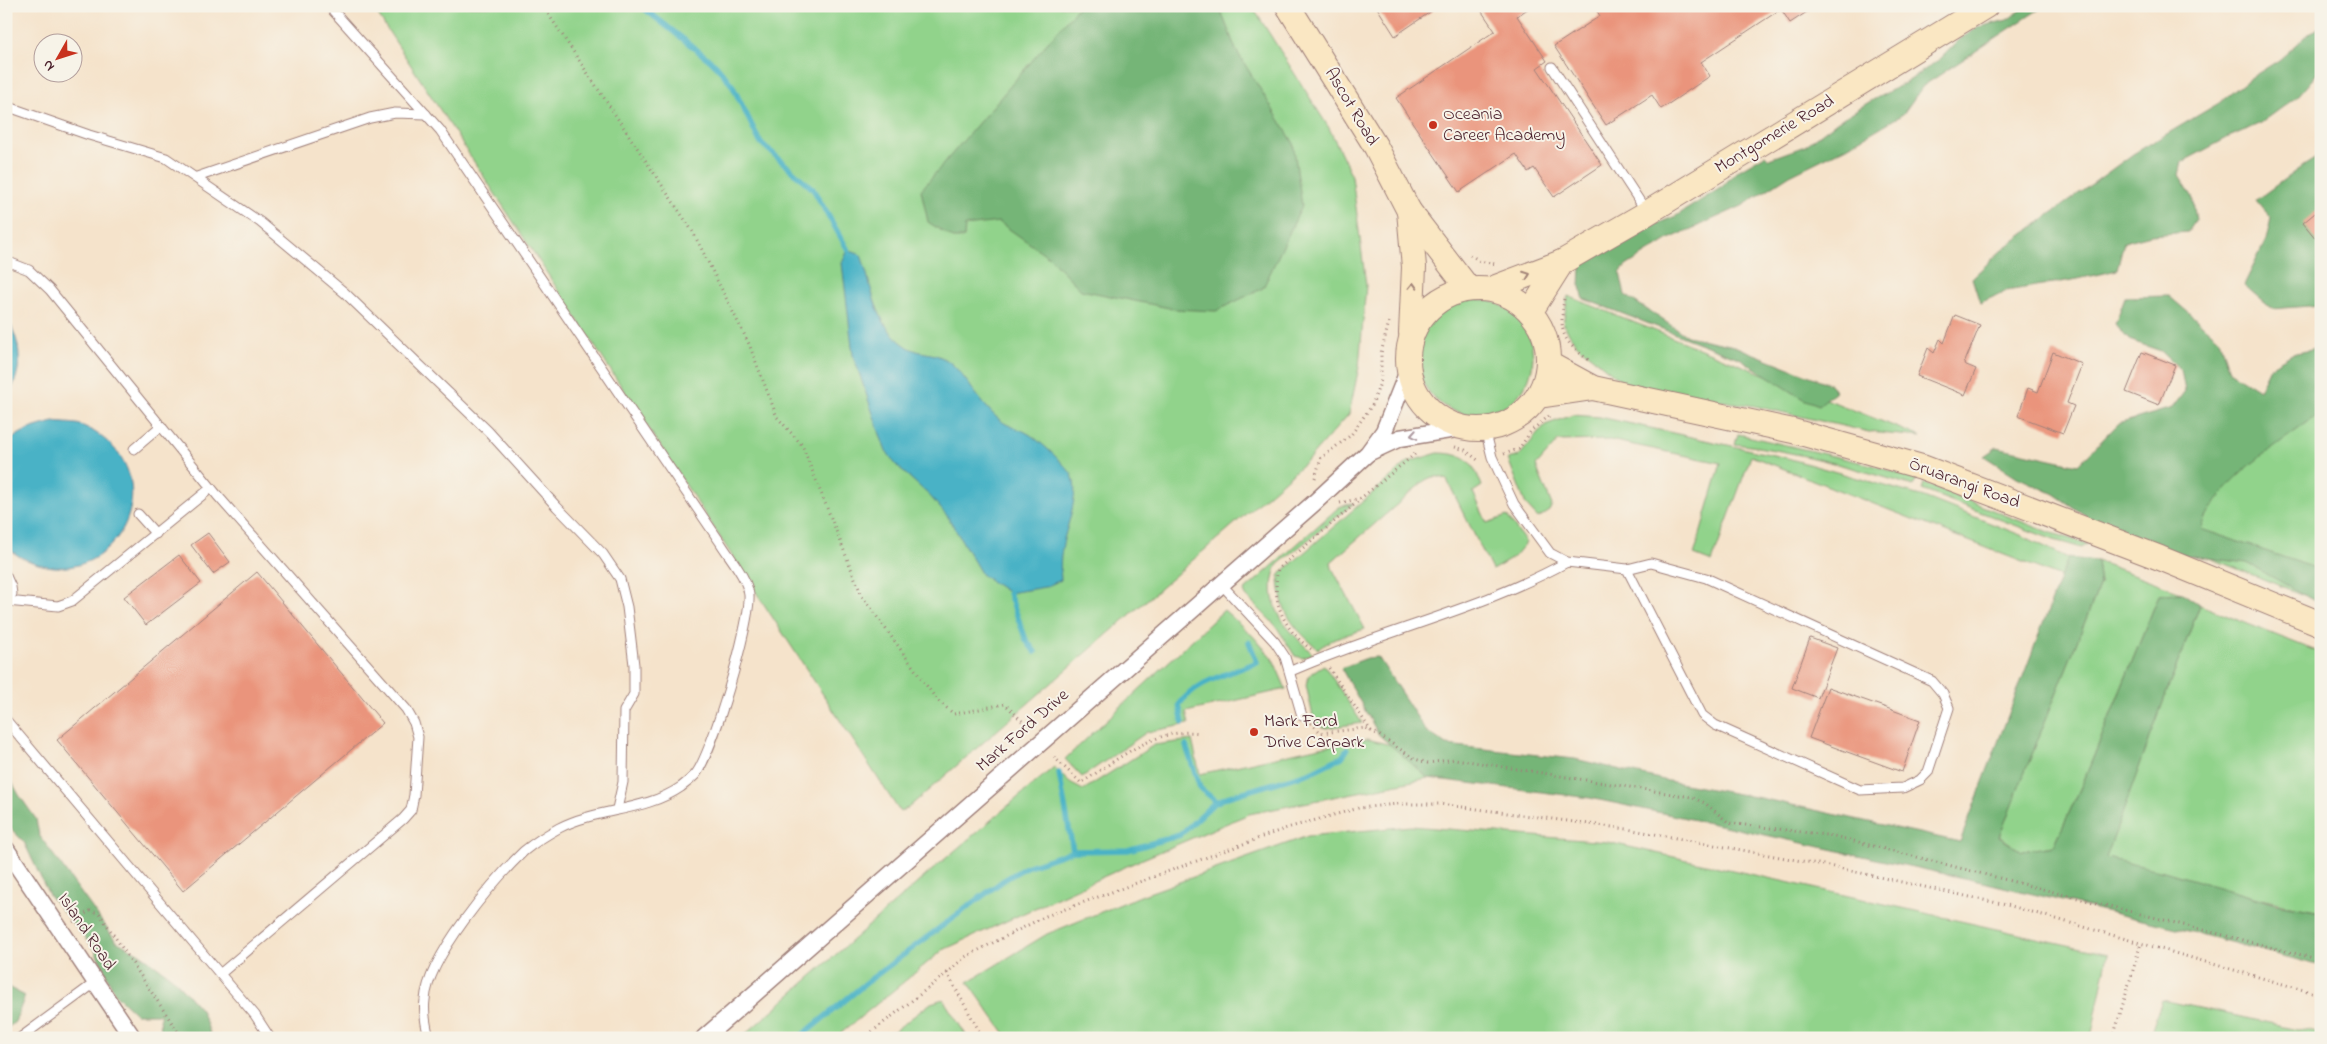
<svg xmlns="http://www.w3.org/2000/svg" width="2327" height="1044" viewBox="0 0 2327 1044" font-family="'Indie Flower',sans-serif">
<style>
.green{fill:#91d38b;stroke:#6e795b}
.forest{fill:#74b577;stroke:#5f6a51}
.water{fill:#48b2c6;stroke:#496878}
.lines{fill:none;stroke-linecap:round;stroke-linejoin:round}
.stream{stroke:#48b2c6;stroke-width:5.5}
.building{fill:#ea947c}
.lane-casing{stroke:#a0817b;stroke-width:11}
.street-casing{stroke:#a0817b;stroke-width:19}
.secondary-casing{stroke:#a0817b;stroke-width:26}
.path{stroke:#a0817b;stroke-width:3;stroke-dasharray:1 4;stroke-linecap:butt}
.lane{stroke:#fff;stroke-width:9}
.street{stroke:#fff;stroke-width:16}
.secondary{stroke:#fae7c3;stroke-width:24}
.oneway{stroke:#a28377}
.oneway2{stroke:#ae9aa0}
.poi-dot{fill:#c8321e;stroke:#f7f3e8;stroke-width:2}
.labels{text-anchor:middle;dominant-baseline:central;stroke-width:4;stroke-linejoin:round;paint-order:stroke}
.street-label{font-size:18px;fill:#4a1f2b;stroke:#f7f3e8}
.poi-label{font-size:18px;fill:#4a1f2b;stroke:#f7f3e8;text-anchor:start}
</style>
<rect width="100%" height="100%" fill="#f7f3e8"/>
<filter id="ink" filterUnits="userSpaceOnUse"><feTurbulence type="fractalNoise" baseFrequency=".02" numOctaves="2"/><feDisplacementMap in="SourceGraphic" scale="10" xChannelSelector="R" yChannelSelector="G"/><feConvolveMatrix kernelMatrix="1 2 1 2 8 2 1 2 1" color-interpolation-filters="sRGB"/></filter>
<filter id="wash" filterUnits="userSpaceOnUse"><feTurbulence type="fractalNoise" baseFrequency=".0096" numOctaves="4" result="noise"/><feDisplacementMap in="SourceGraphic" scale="20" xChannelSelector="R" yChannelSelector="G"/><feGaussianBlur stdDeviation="1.12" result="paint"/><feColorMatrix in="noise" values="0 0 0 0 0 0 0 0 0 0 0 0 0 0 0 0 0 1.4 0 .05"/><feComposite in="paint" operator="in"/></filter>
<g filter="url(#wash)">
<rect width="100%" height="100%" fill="#f5e3cb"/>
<g class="green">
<polygon points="372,6 1252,6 1329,128 1352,176 1366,285 1359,367 1349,414 1309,459 908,808 900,812"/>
<polygon points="1568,296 1921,437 1869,432 1755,406 1674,394 1624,383 1576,344 1563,324"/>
<circle cx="1475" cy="357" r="58"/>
<polygon points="2321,369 2321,602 2127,525"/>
<polygon points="1573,415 1600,417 1787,458 1924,497 2023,536 2068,558 2061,577 1751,456 1712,562 1694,555 1721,463 1610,440 1558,441 1536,466 1552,505 1549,511 1538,518 1526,505 1508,459 1519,456 1545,425"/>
<path d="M1738,434l134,31 45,14 -4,7c-58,-18 -117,-35 -178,-42z"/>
<path d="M1438,453c29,1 34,7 44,33l-9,6 14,31 20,-7 19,27 -13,15 -21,12 -45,-90c-9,-5 -15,-4 -23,1l-93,81 1,6 33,61 -32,10 -15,10c-26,-23 -38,-36 -39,-73l4,-5 125,-109z"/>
<polygon points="1924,483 2043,530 2087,544 2082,548 2054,540 1922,490"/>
<path d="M1354,503l-77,62c-16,39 10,64 36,89l-10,4 -8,-2 -19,-30 -30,-30 -2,-5 95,-84z"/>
<polygon points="2097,561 2181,592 2159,595 2085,778 2054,846 2021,851 1999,836 2100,584"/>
<path d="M2200,605l121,48v259c-73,-13 -143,-38 -216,-53l68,-184z"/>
<polygon points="1224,610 1253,636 1273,659 1286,689 1186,712 1189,724 1147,732 1082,777 1065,759"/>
<path d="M1324,665l38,58 -36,5 -11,-3 -9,-40c2,-11 9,-15 18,-20z"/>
<polygon points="1367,739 1391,745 1428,778 1249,814 1138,861 943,950 835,1038 741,1038 939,864 1054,767 1070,783 1083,790 1154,745 1192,740 1200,774 1320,747"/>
<polygon points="1411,826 1607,842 2108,954 2091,1038 1008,1038 968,982 1047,934 1143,895 1308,836"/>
<polygon points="943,999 968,1038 885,1038 931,1003"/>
<polygon points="2162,1000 2321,1034 2321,1038 2149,1038"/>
</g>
<g class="forest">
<polygon points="1079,6 1219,6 1236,50 1293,142 1302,206 1263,288 1216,311 1174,309 1081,290 1049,257 999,222 965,226 964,238 953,238 928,222 921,190"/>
<polygon points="2027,6 2044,6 1923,86 1903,114 1847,147 1790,175 1742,206 1669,239 1626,266 1620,273 1625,295 1687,336 1734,346 1830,384 1836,391 1819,405 1803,399 1741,359 1584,299 1580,287 1581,264 1624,237 1676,216 1722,187 1736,172 1765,155 1769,159 1805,146 1838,121 1869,102 1907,82 1940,59 1960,39 1979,27 2007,20"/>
<polygon points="2318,26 2321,26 2321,69 2298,96 2261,123 2229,137 2182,162 2179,175 2192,196 2196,220 2188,232 2151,235 2124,242 2117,270 2078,279 2006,291 1980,303 1972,278 2002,250 2041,221 2133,154 2219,103 2249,79 2279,60"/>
<polygon points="2321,155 2321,305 2272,309 2244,285 2266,240 2271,218 2256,200 2297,170"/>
<path d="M2169,296l50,43 10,32 30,19 11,-23 22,-13 29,-6v64c-45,36 -97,61 -120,117l120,41v34l-74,-41 -77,-10 -68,-26 -48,-33 -37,-17 -33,-21 13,-9 81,18 40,-41 54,-16 13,-17 -4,-21 -20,-19 -32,-11 -14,-16 10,-27z"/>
<polygon points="2068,558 2097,561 2100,584 1999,837 2021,851 2054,846 2085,778 2159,595 2181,592 2200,605 2173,675 2106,858 2164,871 2276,904 2321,912 2321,966 2188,931 1991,884 1724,826 1590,798 1428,778 1379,735 1341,668 1367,658 1378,657 1426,731 1447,745 1575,759 1668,781 1760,798 1960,842"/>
<polygon points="6,771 19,795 36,819 39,835 116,941 140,954 172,977 201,1010 212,1038 161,1038 160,1014 136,1014 115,994 95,950 49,895 24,842 6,824"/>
<polygon points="6,986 25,996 15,1022 6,1029"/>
</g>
<g class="water">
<path d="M848,250l13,5c12,33 13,71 47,92 14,9 29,3 45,18 16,16 34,49 53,59 7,4 15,5 21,9 10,5 40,33 45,42 9,19 -7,54 -10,74 -2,10 -2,21 -1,31l-16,7 -36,6 -27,-18 -34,-58 -18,-21 -34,-31 -11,-16 -32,-94 -11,-92z"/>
<path d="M6,316c18,32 17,53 0,85z"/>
<path d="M54,422c7,1 15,1 23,2 12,3 23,11 32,19 54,50 4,140 -67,122 -12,-3 -28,-9 -36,-20v-100c12,-14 30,-19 48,-23z"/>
</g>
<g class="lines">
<g class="stream">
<polyline points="641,6 716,65 732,85 760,142 813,189 848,250"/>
<polyline points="1009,593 1026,640 1035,652"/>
<path d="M1183,723l-4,-18c17,-25 51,-31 78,-43l-8,-20"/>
<polyline points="1186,746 1200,788 1217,802"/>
<polyline points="1059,773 1073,851"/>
<polyline points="799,1038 871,979 1004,880 1026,867 1073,851 1128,850 1180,835 1213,804 1227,797 1309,773 1342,757 1347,750"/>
</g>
</g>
<g id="blocks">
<g class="building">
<polygon points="1376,6 1439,6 1395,36"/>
<polygon points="1478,6 1532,6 1517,16 1547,61 1537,68 1602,165 1554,197 1534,168 1528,172 1516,154 1459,192 1396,98 1495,31"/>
<polygon points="1594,6 1816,6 1790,23 1781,9 1701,62 1710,76 1661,109 1652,95 1606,125 1554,46 1600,16"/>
<polygon points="2321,208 2321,245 2303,223"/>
<polygon points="1955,315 1980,325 1964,364 1976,369 1965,395 1917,376 1928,348 1934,353 1940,339 1944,343"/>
<polygon points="2053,352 2082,364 2067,403 2074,406 2063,433 2018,416 2028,388 2038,392"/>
<polygon points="2142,352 2175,365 2159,405 2126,392"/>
<polygon points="208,533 230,562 213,574 191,545"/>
<polygon points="179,555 201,583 146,625 124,597"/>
<polygon points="257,572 383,723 183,891 57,740"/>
<polygon points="1810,638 1837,648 1818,698 1792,688"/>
<polygon points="1828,687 1920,720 1902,772 1809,738"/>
</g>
</g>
</g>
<g filter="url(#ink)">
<use href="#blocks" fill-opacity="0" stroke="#a0817b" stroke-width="1"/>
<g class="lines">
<g class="lane-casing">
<g id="lane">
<path d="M329,6l111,124 280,412c9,15 27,35 29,53 2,27 -37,160 -54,180 -4,4 -10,9 -14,12 -36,25 -84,21 -122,41 -11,6 -25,15 -35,23 -31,30 -96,106 -99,149 -2,13 1,26 4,38"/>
<polyline points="1552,67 1646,211"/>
<polyline points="6,106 89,135 166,158 260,222 345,293 488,431 557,507 603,554 620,579 627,607 634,665 634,694 624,711 623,782 617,809"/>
<polyline points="197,177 370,118 395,113 426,114"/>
<polyline points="6,261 29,270 50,290 217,495 406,709 414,723 418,737 414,795 411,810 403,819 220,974 6,720"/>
<polyline points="1485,429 1492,457 1514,504 1550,553 1567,562 1627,569 1651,563 1706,578 1932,681 1943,694 1949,708 1928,772 1920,780 1903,788 1860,790 1715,725 1702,715 1627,569"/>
<polyline points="134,449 161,426"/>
<polyline points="138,514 156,534"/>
<polyline points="6,576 11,587 12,594 6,601"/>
<polyline points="1221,584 1275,642 1285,657 1302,716"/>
<polyline points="7,601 58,606 72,601 211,488"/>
<path d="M1291,671c90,-40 189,-61 276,-109"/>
<polyline points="220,974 255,1015 270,1038"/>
<polyline points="20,1038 96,982"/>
</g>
</g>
<g class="street-casing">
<g id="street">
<polyline points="1370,452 1400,438 1462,428"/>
<polyline points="6,849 133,1038"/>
<polyline points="704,1038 1314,503 1368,453 1384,431 1408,371"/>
</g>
</g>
<g class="secondary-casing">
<g id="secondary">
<polyline points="1288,6 1376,147 1409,211 1468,288"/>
<polyline points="1409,211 1414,267 1411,333"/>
<circle cx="1478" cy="359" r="70"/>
<polyline points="1491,289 1562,262 1647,213 1986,6"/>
<polyline points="1531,311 1562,262"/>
<polyline points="1549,364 1593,388 1793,431 1922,467 2160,558 2321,624"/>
<polyline points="1539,396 1593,388"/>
</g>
</g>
<g class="path">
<polyline points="543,6 693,232 749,344 777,417 802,445 862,596 937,700 954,714 1005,704 1029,728"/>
<polyline points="1470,255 1480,261 1495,264"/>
<path d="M1564,299c-5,35 -2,41 26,62"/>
<polyline points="1455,447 1465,450 1479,461"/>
<polyline points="1504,454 1519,449 1531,431 1549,416"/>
<polyline points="1315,478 1321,458 1351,435 1372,405 1381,380 1381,353 1389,322"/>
<polyline points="1340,503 1361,498 1415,454"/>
<path d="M1311,649c-27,-19 -40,-47 -33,-80l83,-70"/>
<polyline points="1329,668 1371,731"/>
<polyline points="1311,723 1321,733 1365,728 1379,735 1415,759 1428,763 1455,759 1691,797 1705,803 1729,823 1834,836 2321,960"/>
<path d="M1054,757l27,26c36,-23 74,-56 119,-50"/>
<polyline points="73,922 90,911 99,913 182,1038"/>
<polyline points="947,973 983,1038"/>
<polyline points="864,1038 941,978 965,957 1046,916 1287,828 1359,808 1398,804 1440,804 1627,829 1829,866 2011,906 2321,995"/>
<polyline points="2113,1038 2141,943"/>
</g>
<use href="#lane" class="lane"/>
<use href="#street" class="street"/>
<use href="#secondary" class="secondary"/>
</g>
<defs><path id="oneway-chevron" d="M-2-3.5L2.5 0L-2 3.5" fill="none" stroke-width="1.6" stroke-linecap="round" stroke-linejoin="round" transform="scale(1.25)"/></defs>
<g class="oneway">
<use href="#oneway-chevron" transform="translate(1527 275) rotate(-21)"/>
<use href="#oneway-chevron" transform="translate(1413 286) rotate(-88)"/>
</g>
<use class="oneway2" href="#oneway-chevron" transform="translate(1414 435) rotate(170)"/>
</g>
<g class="poi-dot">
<circle cx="1433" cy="125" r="5"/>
<circle cx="1254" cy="732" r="5"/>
</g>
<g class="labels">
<g class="street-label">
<text transform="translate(1351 107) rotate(59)">Ascot Road</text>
<text transform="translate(1775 135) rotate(-31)">Montgomerie Road</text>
<text transform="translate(1964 484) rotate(20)">Ōruarangi Road</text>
<text transform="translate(1023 731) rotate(-41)">Mark Ford Drive</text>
<text transform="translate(86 932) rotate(56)">Island Road</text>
</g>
<g class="poi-label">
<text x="1443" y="115">Oceania<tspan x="1443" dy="21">Career Academy</tspan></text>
<text x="1264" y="722">Mark Ford<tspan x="1264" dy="21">Drive Carpark</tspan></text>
</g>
</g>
<rect width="2327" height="1044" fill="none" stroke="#f7f3e8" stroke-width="25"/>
<g transform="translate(58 58) rotate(231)"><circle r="24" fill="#f7f3e8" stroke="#b29e9c"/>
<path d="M0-4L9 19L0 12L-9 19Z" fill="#c8321e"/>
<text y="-8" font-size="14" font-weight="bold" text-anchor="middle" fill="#4a1f2b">N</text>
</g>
</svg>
